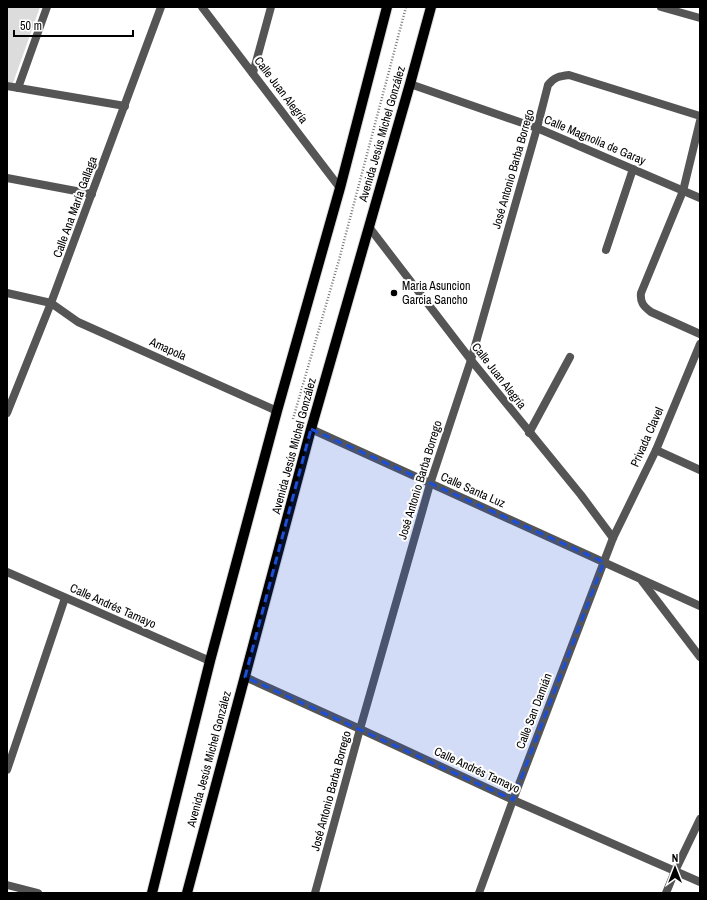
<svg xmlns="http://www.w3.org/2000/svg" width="707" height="900" viewBox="0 0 707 900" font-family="'Archivo Narrow',sans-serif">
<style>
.green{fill:#dcdcdc}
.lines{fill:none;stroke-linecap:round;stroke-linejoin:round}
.primary-casing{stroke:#dbdbdb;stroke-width:12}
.path{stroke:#777;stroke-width:2.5;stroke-dasharray:1 2;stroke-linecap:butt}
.street{stroke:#555;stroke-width:8}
.primary{stroke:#000;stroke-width:10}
.marked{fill:#1d4ed8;fill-opacity:0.2;stroke:#1d4ed8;stroke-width:3;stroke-dasharray:8 5;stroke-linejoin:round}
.poi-dot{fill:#000;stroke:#fff;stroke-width:1.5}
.labels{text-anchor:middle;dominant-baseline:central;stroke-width:4;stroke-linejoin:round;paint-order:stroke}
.street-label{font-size:12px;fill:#000;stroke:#fff}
.poi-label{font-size:12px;fill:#000;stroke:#fff;text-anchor:start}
</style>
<rect width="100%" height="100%" fill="#fff"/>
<polygon class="green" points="7,7 40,7 13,83 7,82"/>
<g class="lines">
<g class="primary-casing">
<g id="primary">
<polyline points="152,893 210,661 277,411 340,188 387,7"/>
<polyline points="187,893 311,429 410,84 431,7"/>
</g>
</g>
<polyline class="path" points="293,419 339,260 406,7"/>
<g class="street">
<polyline points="202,7 340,188"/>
<polyline points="661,7 700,18"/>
<polyline points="253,73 271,7"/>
<polyline points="410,84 537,128 700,198"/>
<polyline points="7,86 125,106"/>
<polyline points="18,88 47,7"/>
<path d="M700,121l-17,70 -42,102c-1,9 2,13 10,19l49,22"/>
<polyline points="7,178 92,194"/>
<polyline points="369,227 471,360 581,495 613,538"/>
<polyline points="606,250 633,169"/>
<polyline points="7,293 51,303 78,322 277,411"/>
<polyline points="7,413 51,303 161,7"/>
<polyline points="311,429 700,606"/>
<polyline points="529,433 570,357"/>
<polyline points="656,450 700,470"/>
<polyline points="7,572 210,661"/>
<polyline points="642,581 700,657"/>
<polyline points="245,677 360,729 513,800 700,882"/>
<polyline points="7,770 65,598"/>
<polyline points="7,885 38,893"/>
<path d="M315,893l45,-164 70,-245 41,-124 66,-232 11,-43c6,-8 12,-9 21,-10l131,41"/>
<polyline points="479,893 513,800 613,538 656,450 700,344"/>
<polyline points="666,893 675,871 700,819"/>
</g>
<use href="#primary" class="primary"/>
</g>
<path class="marked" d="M311,429l293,133 -91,238 -268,-123z"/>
<circle class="poi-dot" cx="394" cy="293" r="4"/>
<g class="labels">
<g class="street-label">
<text transform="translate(281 90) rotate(53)">Calle Juan Alegría</text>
<text transform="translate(382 134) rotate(-74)">Avenida Jesús Michel González</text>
<text transform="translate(595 140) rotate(23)">Calle Magnolia de Garay</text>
<text transform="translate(513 169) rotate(-74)">José Antonio Barba Borrego</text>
<text transform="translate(75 207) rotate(-70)">Calle Ana María Gallaga</text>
<text transform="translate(168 349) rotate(24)">Amapola</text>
<text transform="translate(499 376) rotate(52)">Calle Juan Alegría</text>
<text transform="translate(647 437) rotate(-66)">Privada Clavel</text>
<text transform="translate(294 446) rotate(-75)">Avenida Jesús Michel González</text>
<text transform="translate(420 480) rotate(-73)">José Antonio Barba Borrego</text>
<text transform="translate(473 490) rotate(24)">Calle Santa Luz</text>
<text transform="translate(113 606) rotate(24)">Calle Andrés Tamayo</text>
<text transform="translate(534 711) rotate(-69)">Calle San Damián</text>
<text transform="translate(209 759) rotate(-75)">Avenida Jesús Michel González</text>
<text transform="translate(477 770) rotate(25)">Calle Andrés Tamayo</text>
<text transform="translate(331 791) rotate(-75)">José Antonio Barba Borrego</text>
</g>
<g class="poi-label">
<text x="402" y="286">Maria Asuncion<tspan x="402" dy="14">Garcia Sancho</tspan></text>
</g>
</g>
<rect width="707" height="900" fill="none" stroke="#000000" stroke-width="16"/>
<g transform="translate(675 868)" stroke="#ffffff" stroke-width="3" paint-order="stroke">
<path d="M0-3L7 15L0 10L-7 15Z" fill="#000000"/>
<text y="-6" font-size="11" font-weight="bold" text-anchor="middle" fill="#000000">N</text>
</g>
<path d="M14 30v6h119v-6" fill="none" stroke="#000000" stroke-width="2"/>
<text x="20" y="30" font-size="12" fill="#000000" stroke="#ffffff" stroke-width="3" paint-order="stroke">50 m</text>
</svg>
